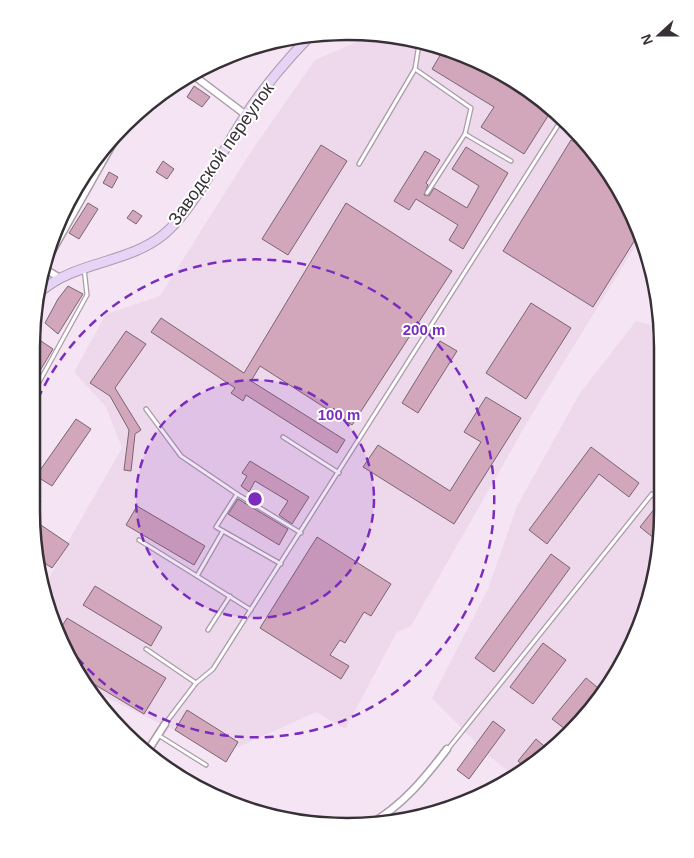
<svg xmlns="http://www.w3.org/2000/svg" width="694" height="858" viewBox="0 0 694 858" font-family="Arial,sans-serif">
<style>
.built{fill:#eed8ec}
.building{fill:#d2a7bb;stroke:#78666e}
.lines{fill:none;stroke-linecap:round;stroke-linejoin:round}
.service-casing{stroke:#aa9ba9;stroke-width:5.5}
.minor-casing{stroke:#aa9ba9;stroke-width:9}
.secondary-casing{stroke:#aa9ba9;stroke-width:11}
.service{stroke:#fff;stroke-width:3}
.minor{stroke:#fff;stroke-width:6}
.secondary{stroke:#e6d3f6;stroke-width:9}
.ring{fill:none;stroke:#7b2cbf;stroke-width:2.5;stroke-dasharray:9 6}
.labels{text-anchor:middle;dominant-baseline:central;stroke-width:4;stroke-linejoin:round;paint-order:stroke}
.street-label{font-size:18px;fill:#373036;stroke:#fff}
.rim{fill:none;stroke:#373036;stroke-width:2.5}
.centre{fill:#7b2cbf;stroke:#fff;stroke-width:2.5}
.ring-label{font-size:15px;text-anchor:middle;font-weight:bold;fill:#7b2cbf;stroke:#fff;stroke-width:4;stroke-linejoin:round;paint-order:stroke}
</style>
<rect width="100%" height="100%" fill="#f5e5f4"/>
<g class="built">
<polygon points="368,37 448,48 555,109 630,207 639,240 532,414 411,626 397,632 345,729 316,712 223,754 89,689 73,669 42,594 61,554 122,448 106,407 74,372 106,314 160,296 250,153 315,60"/>
<polygon points="636,321 662,328 662,531 652,592 597,703 539,761 515,777 488,755 432,698 488,589 517,506 580,393"/>
</g>
<g class="building">
<polygon points="445,47 553,108 524,154 481,127 494,107 432,69"/>
<polygon points="194,86 210,97 202,107 187,97"/>
<polygon points="571,140 585,149 630,207 638,235 593,307 503,251"/>
<polygon points="321,145 347,161 288,255 262,239"/>
<polygon points="466,147 508,173 463,249 449,240 458,225 416,199 409,210 394,201 425,151 440,160 426,183 428,185 424,195 429,196 434,188 467,208 479,186 452,169"/>
<polygon points="163,161 174,169 167,179 156,172"/>
<polygon points="109,172 118,177 112,188 103,183"/>
<polygon points="88,203 98,209 79,239 69,233"/>
<polygon points="346,203 452,271 352,425 260,366 251,381 345,440 337,453 246,395 243,401 231,393 235,388 151,332 161,318 244,373"/>
<polygon points="133,210 142,216 136,224 127,218"/>
<polygon points="68,286 83,294 58,334 45,323 58,299"/>
<polygon points="531,303 571,328 526,399 486,373"/>
<polygon points="126,331 146,344 115,388 141,430 135,434 131,471 124,470 129,430 110,396 90,383"/>
<polygon points="35,337 53,349 32,384 32,341"/>
<polygon points="440,341 457,351 418,413 402,403"/>
<polygon points="486,397 521,418 454,524 363,467 378,445 450,491 481,442 464,432"/>
<polygon points="76,419 91,429 52,486 36,476"/>
<polygon points="591,447 639,483 629,497 599,474 547,544 529,530"/>
<polygon points="250,461 309,497 292,524 279,515 288,501 255,481 249,492 241,486 247,476 242,473"/>
<polygon points="31,495 41,501 32,516 31,511"/>
<polygon points="238,499 288,529 279,545 228,514"/>
<polygon points="137,506 205,546 194,565 126,525"/>
<polygon points="655,508 662,513 660,543 640,527"/>
<polygon points="32,519 69,544 52,568 37,558"/>
<polygon points="317,537 391,584 371,616 364,612 345,643 340,640 330,655 349,666 341,679 260,628"/>
<polygon points="551,554 570,568 494,672 475,658"/>
<polygon points="95,586 162,627 151,646 83,605"/>
<polygon points="67,618 166,678 144,714 77,674 58,633"/>
<polygon points="543,643 566,660 533,704 510,687"/>
<polygon points="586,678 603,692 597,703 569,732 552,719"/>
<polygon points="187,710 238,742 226,762 175,730"/>
<polygon points="493,721 505,730 469,779 457,770"/>
<polygon points="536,739 550,751 527,769 518,761"/>
</g>
<g class="lines">
<g class="service-casing">
<g id="service">
<polyline points="415,69 471,108 465,134 427,193"/>
<polyline points="465,134 511,161"/>
<polyline points="359,164 415,69 419,44"/>
<polyline points="55,226 63,230"/>
<polyline points="32,395 87,295 84,268"/>
<polyline points="146,409 181,456 237,494"/>
<polyline points="283,437 339,473"/>
<polyline points="223,531 216,527 237,494 301,533"/>
<polyline points="139,540 197,576 223,531 281,564"/>
<polyline points="197,576 251,610"/>
<polyline points="208,630 230,596"/>
<polyline points="146,649 196,683"/>
<polyline points="165,724 196,683 213,669 562,119"/>
<polyline points="158,735 206,765"/>
<polyline points="448,749 652,494 662,502"/>
</g>
</g>
<g class="minor-casing">
<g id="minor">
<polyline points="193,75 246,115"/>
<polyline points="47,260 113,143"/>
<polyline points="45,269 60,278"/>
<polyline points="147,752 165,724"/>
<path d="M370,824c32,-18 55,-46 77,-75"/>
</g>
</g>
<g class="secondary-casing">
<path id="secondary" d="M40,292c35,-31 87,-28 123,-57 30,-24 60,-85 82,-119 18,-28 41,-55 64,-79"/>
</g>
<use href="#service" class="service"/>
<use href="#minor" class="minor"/>
<use href="#secondary" class="secondary"/>
</g>
<circle cx="255" cy="499" r="119" fill="#7b2cbf" fill-opacity=".12"/>
<g class="ring">
<circle cx="255" cy="499" r="119"/>
<path d="M32 413A239 239 0 1 1 62 639"/>
</g>
<g class="labels">
<g class="street-label">
<text transform="translate(221 154) rotate(-55)">Заводской переулок</text>
</g>
</g>
<path d="M0 0H694V858H0ZM347 40H347A307 307 0 0 1 654 347V511A307 307 0 0 1 347 818H347A307 307 0 0 1 40 511V347A307 307 0 0 1 347 40Z" fill="#fff" fill-rule="evenodd"/>
<path class="rim" d="M347 40H347A307 307 0 0 1 654 347V511A307 307 0 0 1 347 818H347A307 307 0 0 1 40 511V347A307 307 0 0 1 347 40Z"/>
<circle cx="255" cy="499" r="8" class="centre"/>
<g class="ring-label">
<text x="424" y="335">200 m</text>
<text x="339" y="420">100 m</text>
</g>
<g transform="translate(659 35) rotate(249)" stroke="#ffffff" stroke-width="4" paint-order="stroke">
<path d="M0-4L9 19L0 12L-9 19Z" fill="#373036"/>
<text y="-8" font-size="14" font-weight="bold" text-anchor="middle" fill="#373036">N</text>
</g>
</svg>
